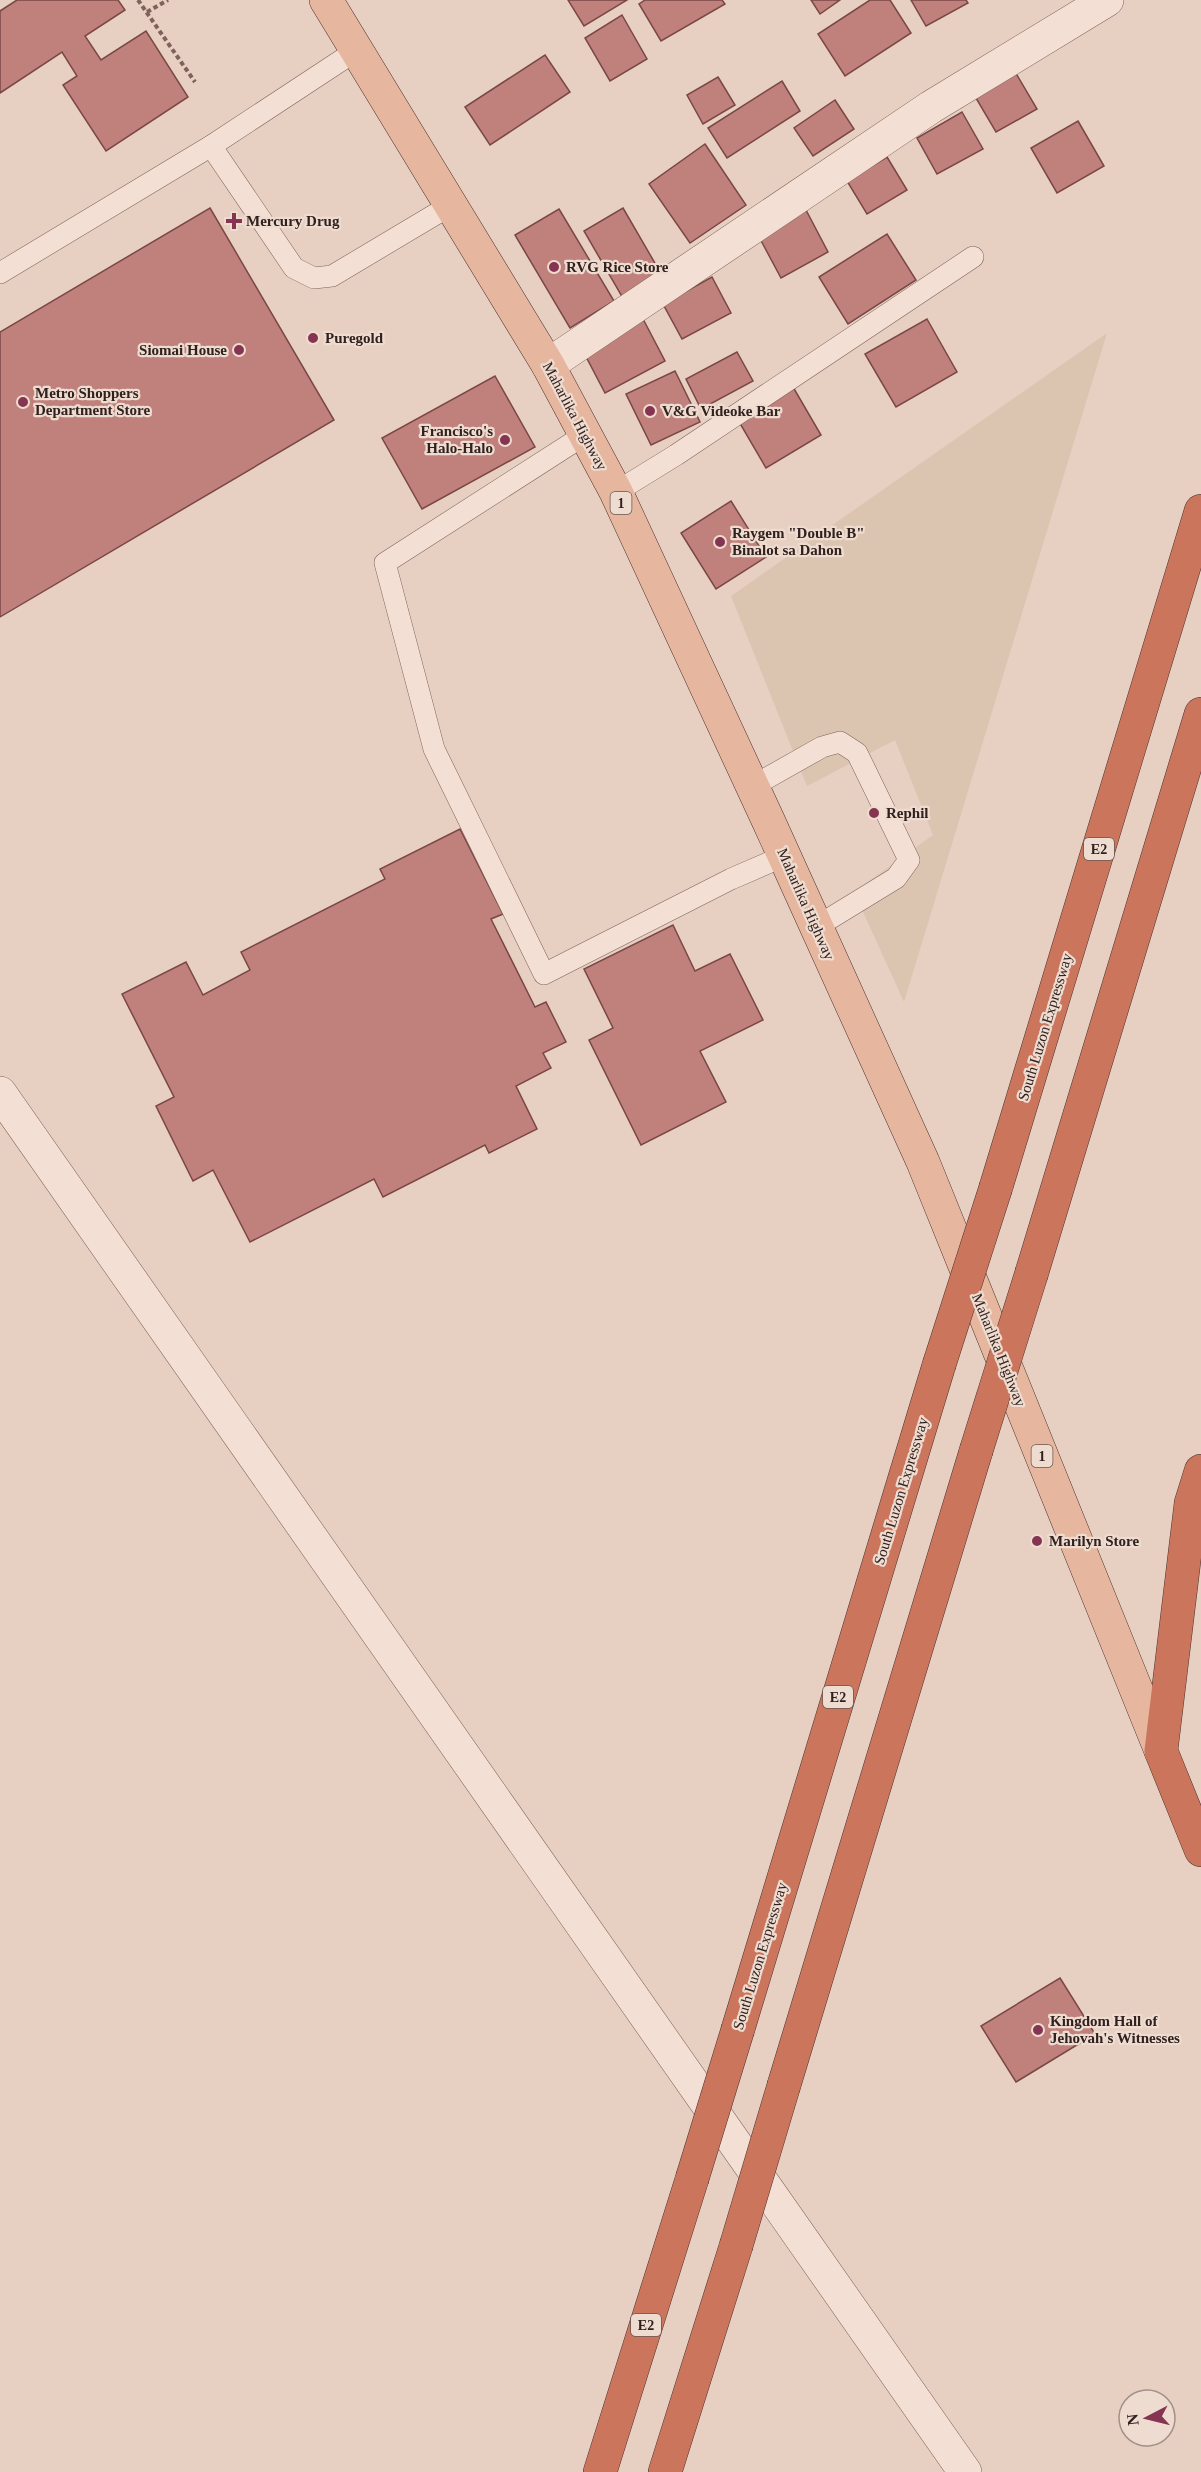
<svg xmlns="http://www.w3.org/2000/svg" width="1201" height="2472" viewBox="0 0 1201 2472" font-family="Georgia,serif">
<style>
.farmland{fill:#dbc5b1}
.building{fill:#c0817d;stroke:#7a4745;stroke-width:1.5}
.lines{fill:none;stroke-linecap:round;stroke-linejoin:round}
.lane-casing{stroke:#7e625c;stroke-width:22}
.street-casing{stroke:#7e625c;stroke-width:34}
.primary-casing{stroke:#4c332f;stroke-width:34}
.highway-casing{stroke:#4c332f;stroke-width:34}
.path{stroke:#7e625c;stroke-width:4;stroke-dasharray:4.5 3;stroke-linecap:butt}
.lane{stroke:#f3dfd4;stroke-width:21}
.street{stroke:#f3dfd4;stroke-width:33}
.primary{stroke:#e6b69e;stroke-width:33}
.highway{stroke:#cb755d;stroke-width:33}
.highway-bridge-casing{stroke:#4c332f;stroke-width:34;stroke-linecap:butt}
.highway-bridge{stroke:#cb755d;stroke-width:33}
.poi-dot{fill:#853451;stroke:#efdcd0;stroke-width:2}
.labels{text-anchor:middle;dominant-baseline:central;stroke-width:4.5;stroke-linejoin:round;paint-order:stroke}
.shield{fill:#efdcd0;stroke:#695853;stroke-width:1.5}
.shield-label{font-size:14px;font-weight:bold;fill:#30201e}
.poi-label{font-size:15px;font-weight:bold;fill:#30201e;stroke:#efdcd0;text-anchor:start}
.street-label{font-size:15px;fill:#30201e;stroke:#efdcd0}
</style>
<rect width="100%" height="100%" fill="#e7cfc2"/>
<polygon class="farmland" points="1107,333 904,1002 854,892 933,835 895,740 807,786 731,596"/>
<g class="building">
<polygon points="17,0 118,0 125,10 85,36 101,60 146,31 188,97 106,151 63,85 77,76 62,52 0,93 0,11"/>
<polygon points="568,0 627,0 584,26"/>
<polygon points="645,0 722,0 725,4 661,41 639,4"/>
<polygon points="811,0 840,0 820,14"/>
<polygon points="870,0 890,0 911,33 845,76 818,34"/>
<polygon points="911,0 966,0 968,3 926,26"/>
<polygon points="622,15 647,59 610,81 585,38"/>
<polygon points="545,55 570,92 490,145 465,107"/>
<polygon points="1014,70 1037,109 996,132 973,93"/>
<polygon points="718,77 735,105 703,124 687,95"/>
<polygon points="782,81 800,111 727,158 708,128"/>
<polygon points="835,100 854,129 813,156 794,128"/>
<polygon points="962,112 983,149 937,174 917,138"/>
<polygon points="1078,121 1104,166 1057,193 1031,148"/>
<polygon points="705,144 746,205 690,243 649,184"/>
<polygon points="887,157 907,190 867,214 847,181"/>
<polygon points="210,208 334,420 0,617 0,332"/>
<polygon points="623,208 663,277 624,300 584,231"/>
<polygon points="559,209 614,301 570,328 515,235"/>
<polygon points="806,210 828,252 781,278 758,235"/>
<polygon points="887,234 916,280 848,324 819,277"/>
<polygon points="712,277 731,313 682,339 663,304"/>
<polygon points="642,317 665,361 605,393 582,349"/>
<polygon points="927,319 957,372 896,407 865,354"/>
<polygon points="737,352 753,381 701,409 686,379"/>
<polygon points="675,371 700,422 651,445 626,394"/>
<polygon points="495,376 535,447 422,509 382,438"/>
<polygon points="793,387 821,435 766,468 738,420"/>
<polygon points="731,501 766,557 716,589 681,533"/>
<polygon points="460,829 503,914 491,919 535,1007 546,1002 566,1042 543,1053 551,1068 516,1086 537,1129 489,1153 485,1145 383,1197 374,1179 250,1242 213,1170 193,1181 156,1106 174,1097 122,994 186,962 203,995 250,970 241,952 385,879 380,869"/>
<polygon points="673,925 695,971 730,954 763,1020 700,1051 726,1102 641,1145 589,1040 613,1028 584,969"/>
<polygon points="1060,1978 1095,2034 1016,2082 981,2026"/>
</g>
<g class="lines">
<g class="lane-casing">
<g id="lane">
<polyline points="211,146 294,268 314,278 332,276 451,205"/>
<polyline points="0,273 211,146 357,50"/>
<polyline points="586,434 385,563 434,749 544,974 731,879 784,856"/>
<polyline points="616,492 676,455 973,257"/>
<polyline points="753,786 822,747 840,742 857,753 909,860 896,878 816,927"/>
</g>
</g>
<g class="street-casing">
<g id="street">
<polyline points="548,365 931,107 1107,0"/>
<polyline points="0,1093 965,2472"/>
</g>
</g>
<g class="primary-casing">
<polyline id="primary" points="326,0 548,365 616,492 768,820 923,1162 1161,1751"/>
</g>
<g class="highway-casing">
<g id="highway">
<polyline points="996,1187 1201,511"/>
<polyline points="1032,1272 1201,714"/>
<polyline points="1201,1471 1191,1503 1161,1751 1201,1850"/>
<polyline points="738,2029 939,1365"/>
<polyline points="784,2085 976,1451"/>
<polyline points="600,2472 692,2179"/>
<polyline points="665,2472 736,2246"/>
</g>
</g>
<g class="path">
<polyline points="138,0 195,82"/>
<polyline points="147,12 168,0"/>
</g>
<use href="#lane" class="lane"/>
<use href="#street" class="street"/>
<use href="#primary" class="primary"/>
<use href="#highway" class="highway"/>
<g class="highway-bridge-casing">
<g id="highway-bridge">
<polyline points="939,1365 996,1187"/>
<polyline points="976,1451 1032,1272"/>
<polyline points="692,2179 738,2029"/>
<polyline points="736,2246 784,2085"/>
</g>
</g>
<use href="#highway-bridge" class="highway-bridge"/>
</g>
<g class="poi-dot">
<path d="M231 212h6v6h6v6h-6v6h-6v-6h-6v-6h6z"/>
<circle cx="554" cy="267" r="6"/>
<circle cx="313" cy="338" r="6"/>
<circle cx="239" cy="350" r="6"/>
<circle cx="23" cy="402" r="6"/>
<circle cx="650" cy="411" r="6"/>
<circle cx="505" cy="440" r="6"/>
<circle cx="720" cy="542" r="6"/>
<circle cx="874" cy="813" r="6"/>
<circle cx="1037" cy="1541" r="6"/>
<circle cx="1038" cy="2030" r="6"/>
</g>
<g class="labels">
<g class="shield">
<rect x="610.5" y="492" width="21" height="22" rx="4.5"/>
<rect x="1084" y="838" width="30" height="22" rx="4.5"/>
<rect x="1031.5" y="1445" width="21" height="22" rx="4.5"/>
<rect x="823" y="1686" width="30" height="22" rx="4.5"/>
<rect x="631" y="2314" width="30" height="22" rx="4.5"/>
</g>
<g class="shield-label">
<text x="621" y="503">1</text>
<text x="1099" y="849">E2</text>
<text x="1042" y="1456">1</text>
<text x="838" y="1697">E2</text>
<text x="646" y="2325">E2</text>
</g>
<g class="poi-label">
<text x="246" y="221">Mercury Drug</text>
<text x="566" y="267">RVG Rice Store</text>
<text x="325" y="338">Puregold</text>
<text x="227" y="350" text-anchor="end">Siomai House</text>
<text x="35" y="393">Metro Shoppers<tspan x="35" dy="17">Department Store</tspan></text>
<text x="662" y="411">V&amp;G Videoke Bar</text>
<text x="493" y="431" text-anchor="end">Francisco's<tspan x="493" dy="17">Halo-Halo</tspan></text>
<text x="732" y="533">Raygem "Double B"<tspan x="732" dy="17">Binalot sa Dahon</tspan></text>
<text x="886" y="813">Rephil</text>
<text x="1049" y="1541">Marilyn Store</text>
<text x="1050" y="2021">Kingdom Hall of<tspan x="1050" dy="17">Jehovah's Witnesses</tspan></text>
</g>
<g class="street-label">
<text transform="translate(575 416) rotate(62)">Maharlika Highway</text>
<text transform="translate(806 904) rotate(66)">Maharlika Highway</text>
<text transform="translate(1045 1027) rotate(-73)">South Luzon Expressway</text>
<text transform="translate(999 1350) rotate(68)">Maharlika Highway</text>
<text transform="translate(901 1491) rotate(-73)">South Luzon Expressway</text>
<text transform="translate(760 1956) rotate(-73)">South Luzon Expressway</text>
</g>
</g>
<g transform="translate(1147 2418) rotate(263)"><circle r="28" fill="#efdcd0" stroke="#a39189" stroke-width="1.5"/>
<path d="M0-4.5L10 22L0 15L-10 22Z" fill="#853451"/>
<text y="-9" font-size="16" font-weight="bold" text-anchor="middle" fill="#30201e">N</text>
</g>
</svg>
